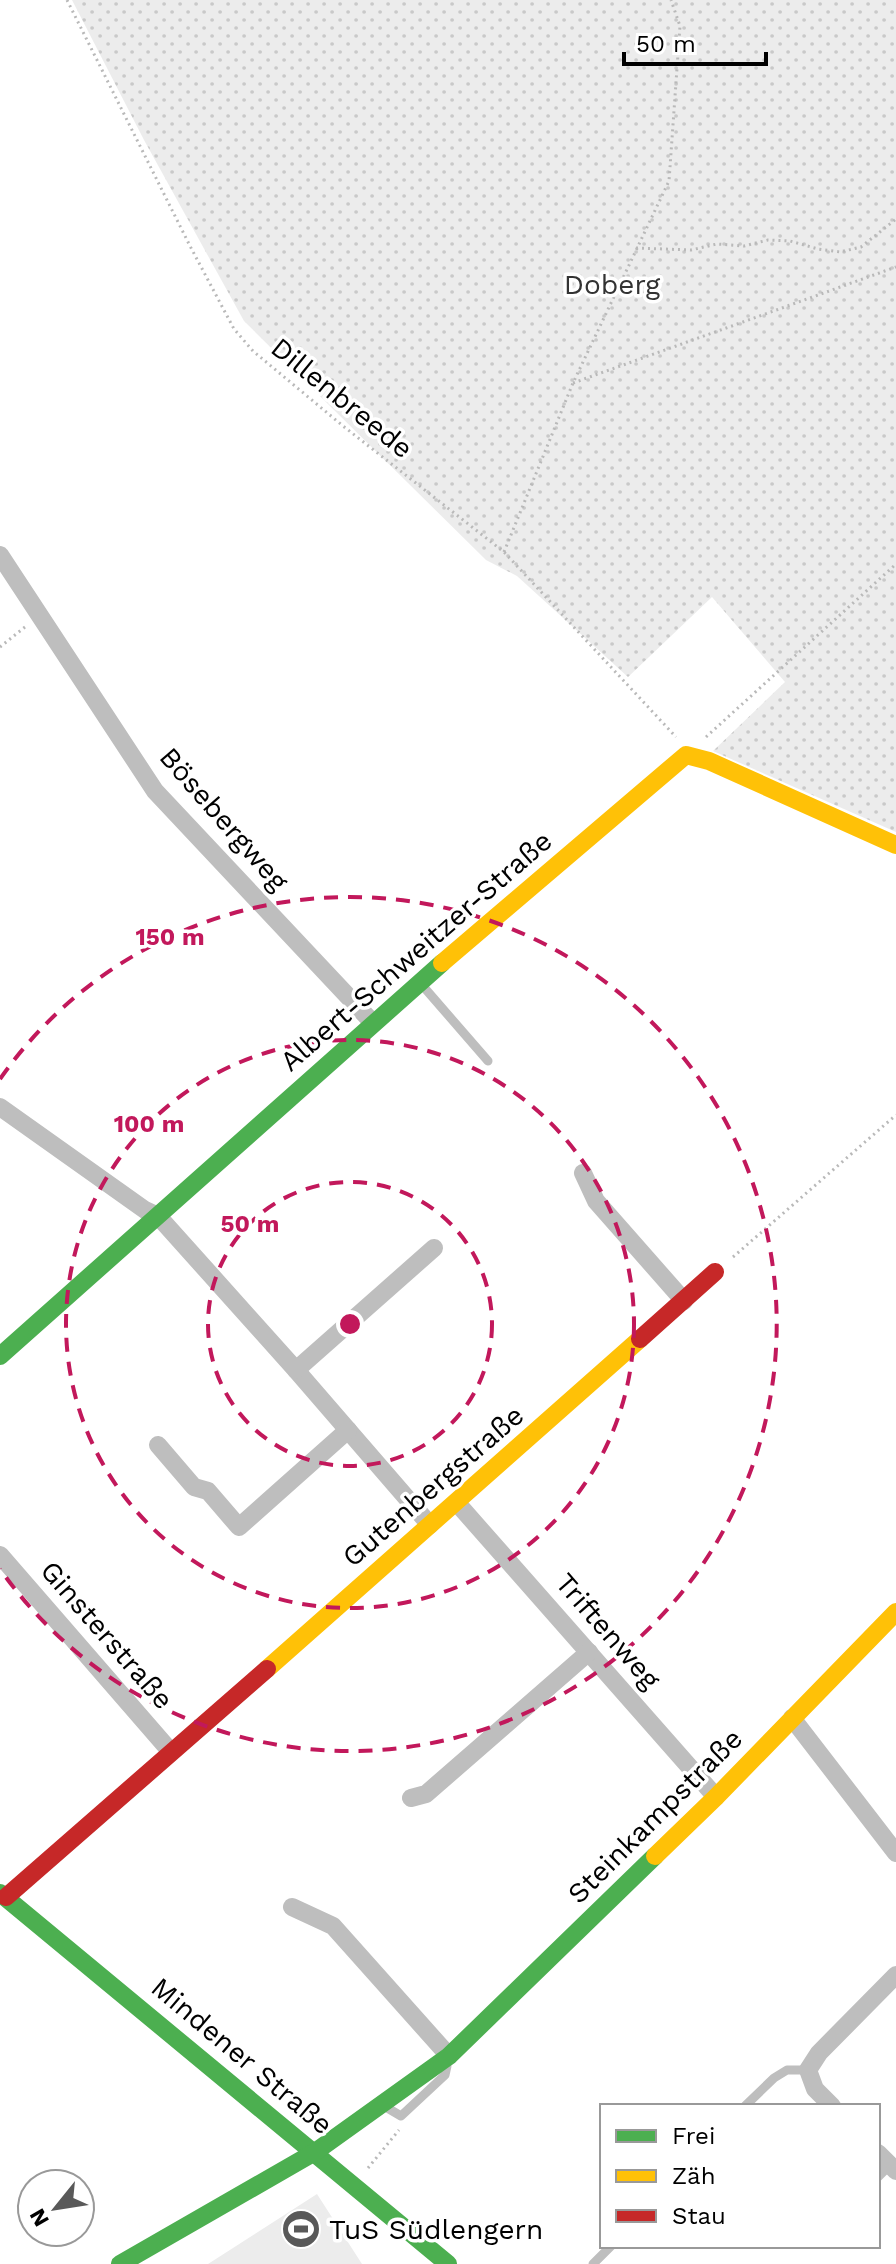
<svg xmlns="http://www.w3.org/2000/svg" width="896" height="2264" viewBox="0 0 896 2264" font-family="'Work Sans',sans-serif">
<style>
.grass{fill:#ececec}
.park{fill:url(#park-dots)}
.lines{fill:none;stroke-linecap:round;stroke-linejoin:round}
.path{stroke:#b9b9b9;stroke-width:3;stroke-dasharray:2 4;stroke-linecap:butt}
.lane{stroke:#bebebe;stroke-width:9}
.street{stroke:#bebebe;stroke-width:18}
.fast{stroke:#4caf50;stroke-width:18}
.slow{stroke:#ffc107;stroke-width:18}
.jam{stroke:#c62828;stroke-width:18}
.ring{fill:none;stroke:#c2185b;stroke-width:4;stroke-dasharray:14 10}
.labels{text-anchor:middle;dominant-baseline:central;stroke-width:7;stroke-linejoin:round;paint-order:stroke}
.park-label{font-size:28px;fill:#333;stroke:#fff}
.street-label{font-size:28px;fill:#000;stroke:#fff}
.poi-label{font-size:28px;fill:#000;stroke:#fff;text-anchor:start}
.centre{fill:#c2185b;stroke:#fff;stroke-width:4}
.ring-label{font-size:24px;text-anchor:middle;font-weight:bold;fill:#c2185b;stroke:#fff;stroke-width:7;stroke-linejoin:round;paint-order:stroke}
</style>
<defs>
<pattern id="park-dots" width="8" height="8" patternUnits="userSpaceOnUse" patternTransform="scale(2)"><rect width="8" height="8" fill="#ececec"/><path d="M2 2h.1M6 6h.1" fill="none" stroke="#c9c9c9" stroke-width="1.8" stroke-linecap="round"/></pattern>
</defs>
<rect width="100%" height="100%" fill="#fff"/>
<polygon class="grass" points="317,2194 362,2264 208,2264"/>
<polygon class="park" points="72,0 896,0 896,832 713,751 785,682 712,597 628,677 517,576 486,560 244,321 144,140"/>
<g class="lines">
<g class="path">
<polyline points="67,0 190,246 234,329 253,351 343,426 504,552 676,737"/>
<polyline points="636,248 691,250 717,244 744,246 768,240 790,241 818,249 840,252 861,247 896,219"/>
<polyline points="573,383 896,267"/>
<polyline points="504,552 573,383 669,181 680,26 671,0"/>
<polyline points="0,647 25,627"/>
<polyline points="706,737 896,564"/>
<polyline points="733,1257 896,1115"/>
<polyline points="368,2168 399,2130"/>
</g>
<g class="lane">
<polyline points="422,985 488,1061"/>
<polyline points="384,2106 401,2116 445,2075 447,2066"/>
<polyline points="745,2106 774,2078 787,2070 808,2070"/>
<polyline points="878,2177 890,2165"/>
<polyline points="593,2264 611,2246"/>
</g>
<g class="street">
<polyline points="0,555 155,791 373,1023"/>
<polyline points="0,1107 145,1210 158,1216 296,1370 430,1525"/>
<polyline points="583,1173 596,1201 684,1301"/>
<polyline points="296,1370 434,1248"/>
<polyline points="158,1445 194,1487 208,1491 239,1527 348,1430"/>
<polyline points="457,1503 716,1797"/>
<polyline points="0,1555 171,1752"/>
<polyline points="792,1718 896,1853"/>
<polyline points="411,1798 426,1794 589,1652"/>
<polyline points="292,1907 333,1926 449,2056"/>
<polyline points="832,2106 815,2089 808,2070 819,2053 896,1975"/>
<polyline points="878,2153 896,2171"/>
</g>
<g class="fast">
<polyline points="0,1356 442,963"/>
<polyline points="0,1893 448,2264"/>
<polyline points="120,2264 315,2152 449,2056 655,1856"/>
</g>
<g class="slow">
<polyline points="442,963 686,755 709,761 896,845"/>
<polyline points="267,1669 640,1339"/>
<polyline points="655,1856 716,1797 896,1612"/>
</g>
<g class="jam">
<polyline points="640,1339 715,1272"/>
<polyline points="6,1897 267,1669"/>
</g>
</g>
<g class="ring">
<circle cx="350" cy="1324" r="142"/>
<circle cx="350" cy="1324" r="284"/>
<path d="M0 1079A427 427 0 1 1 0 1569"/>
</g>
<defs>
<g id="stadium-disc" transform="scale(2)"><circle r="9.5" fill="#595959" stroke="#fff"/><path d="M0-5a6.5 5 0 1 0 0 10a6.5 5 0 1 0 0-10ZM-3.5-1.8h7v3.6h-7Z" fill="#fff"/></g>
</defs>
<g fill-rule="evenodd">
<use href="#stadium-disc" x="301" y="2229"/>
</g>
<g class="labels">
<g class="park-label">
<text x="612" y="284">Doberg</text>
</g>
<g class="street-label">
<text transform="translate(342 398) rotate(39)">Dillenbreede</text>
<text transform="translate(224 819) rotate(49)">Bösebergweg</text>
<text transform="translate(416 951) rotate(-41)">Albert-Schweitzer-Straße</text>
<text transform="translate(433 1486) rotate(-41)">Gutenbergstraße</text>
<text transform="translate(608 1631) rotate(49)">Triftenweg</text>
<text transform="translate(107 1635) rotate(49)">Ginsterstraße</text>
<text transform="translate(655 1816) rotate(-45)">Steinkampstraße</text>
<text transform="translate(242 2056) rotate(40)">Mindener Straße</text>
</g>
<g class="poi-label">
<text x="329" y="2229">TuS Südlengern</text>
</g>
</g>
<circle cx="350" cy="1324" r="12" class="centre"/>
<g class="ring-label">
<text x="170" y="945">150 m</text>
<text x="149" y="1132">100 m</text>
<text x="250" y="1232">50 m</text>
</g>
<rect x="600" y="2104" width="280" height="144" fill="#ffffff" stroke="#999999" stroke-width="2"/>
<rect x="616" y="2130" width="40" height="12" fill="#4caf50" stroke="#999999" stroke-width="2"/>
<text x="672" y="2144" font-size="24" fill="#000000">Frei</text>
<rect x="616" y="2170" width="40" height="12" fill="#ffc107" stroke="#999999" stroke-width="2"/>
<text x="672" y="2184" font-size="24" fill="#000000">Zäh</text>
<rect x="616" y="2210" width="40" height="12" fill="#c62828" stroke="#999999" stroke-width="2"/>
<text x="672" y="2224" font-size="24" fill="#000000">Stau</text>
<g transform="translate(56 2208) rotate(240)"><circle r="38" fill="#ffffff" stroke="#999999" stroke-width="2"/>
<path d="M0-6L14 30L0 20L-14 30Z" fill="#595959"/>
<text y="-12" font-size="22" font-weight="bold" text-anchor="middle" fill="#000000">N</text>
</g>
<path d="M624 52v12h142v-12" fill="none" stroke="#000000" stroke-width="4"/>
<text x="636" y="52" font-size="24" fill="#000000" stroke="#ffffff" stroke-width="6" paint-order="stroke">50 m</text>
</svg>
